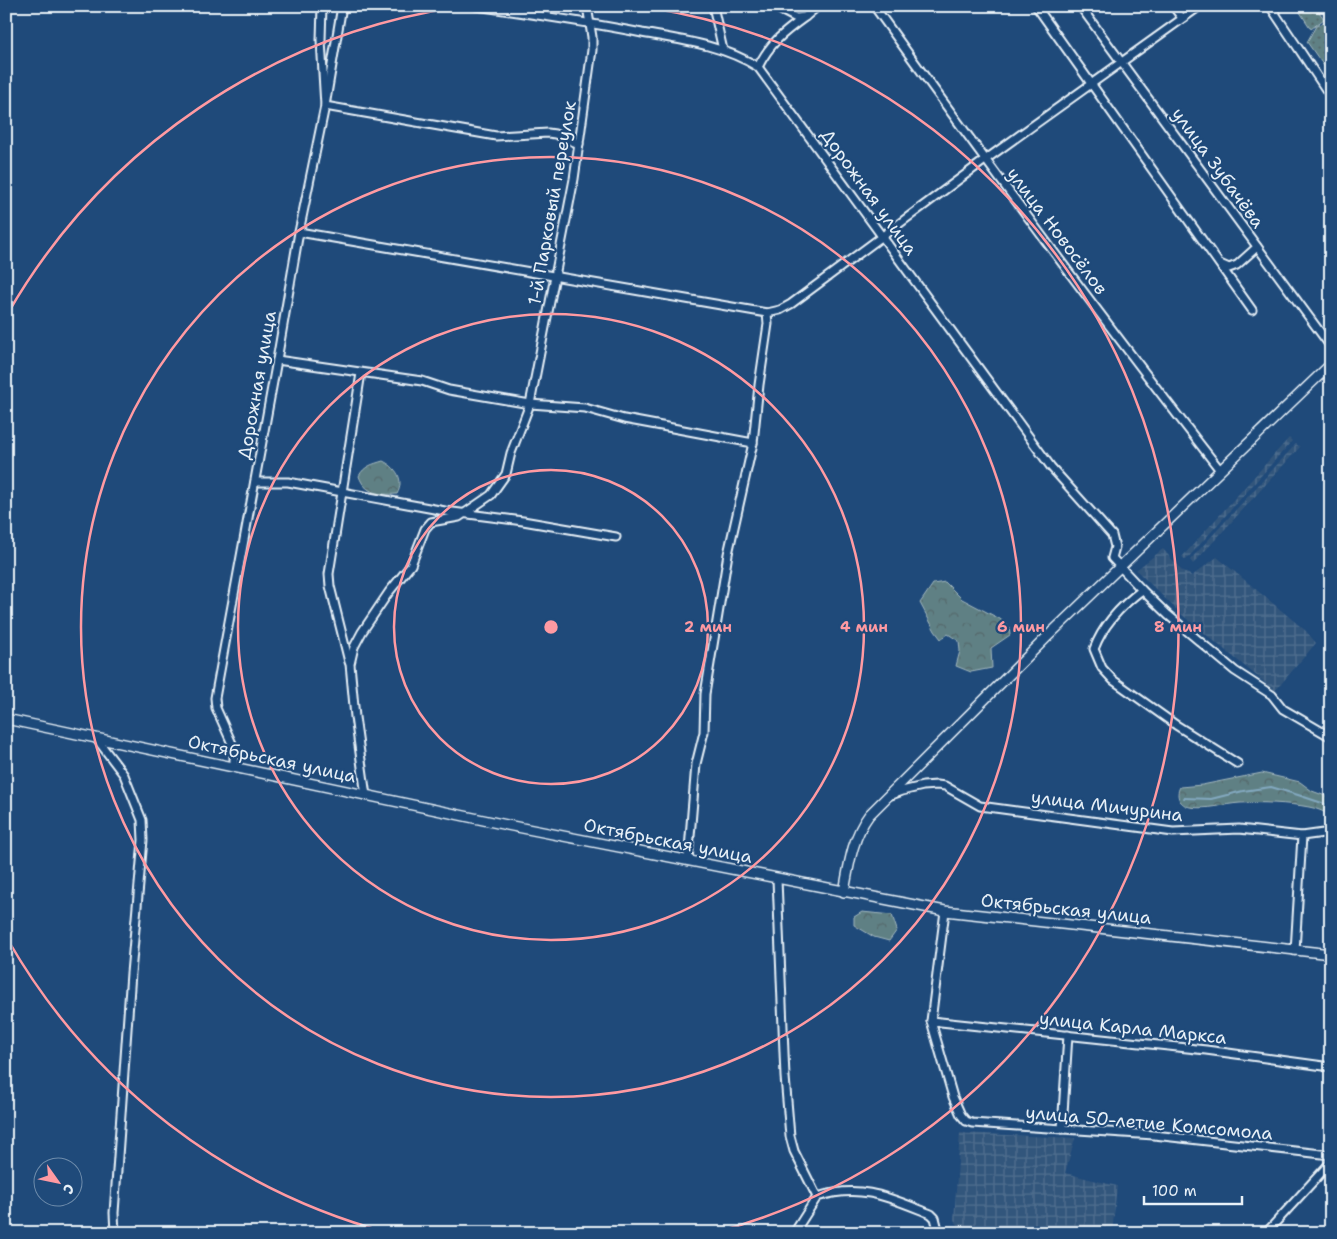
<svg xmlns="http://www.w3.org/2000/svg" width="1337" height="1239" viewBox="0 0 1337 1239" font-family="'Shantell Sans',sans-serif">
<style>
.built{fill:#33567c}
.industrial{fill:url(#industrial-grid)}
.grass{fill:url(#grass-dots);stroke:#a4b8be}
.forest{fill:url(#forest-crowns);stroke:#a4b8be}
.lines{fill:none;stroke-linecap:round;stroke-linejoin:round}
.stream{stroke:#83a9c0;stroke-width:2}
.minor-casing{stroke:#e8f1f8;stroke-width:11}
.tertiary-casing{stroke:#e8f1f8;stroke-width:12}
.minor{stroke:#1f4a7a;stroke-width:7}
.tertiary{stroke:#1f4a7a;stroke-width:9}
.ring{fill:none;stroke:#ff9aa2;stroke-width:2.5}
.labels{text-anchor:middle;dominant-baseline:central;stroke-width:4.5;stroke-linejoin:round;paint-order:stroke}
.street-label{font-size:18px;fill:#e8f1f8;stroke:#1f4a7a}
.centre{fill:#ff9aa2;stroke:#1f4a7a;stroke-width:2.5}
.ring-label{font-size:15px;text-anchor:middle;font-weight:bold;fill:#ff9aa2;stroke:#1f4a7a;stroke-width:4.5;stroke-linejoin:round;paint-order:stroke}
</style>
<defs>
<pattern id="industrial-grid" width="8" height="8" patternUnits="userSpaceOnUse" patternTransform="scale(1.25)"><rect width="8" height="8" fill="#33567c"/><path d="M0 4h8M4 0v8" fill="none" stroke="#516f8f"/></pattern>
<pattern id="grass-dots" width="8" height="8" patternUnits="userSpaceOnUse" patternTransform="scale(1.25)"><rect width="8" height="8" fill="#5f8084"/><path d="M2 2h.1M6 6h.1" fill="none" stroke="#54676a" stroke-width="1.8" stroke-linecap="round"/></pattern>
<pattern id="forest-crowns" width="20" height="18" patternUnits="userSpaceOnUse" patternTransform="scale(1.25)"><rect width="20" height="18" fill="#5f8084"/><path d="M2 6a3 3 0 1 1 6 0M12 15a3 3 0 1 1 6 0" fill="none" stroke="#54676a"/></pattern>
</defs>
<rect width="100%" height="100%" fill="#1f4a7a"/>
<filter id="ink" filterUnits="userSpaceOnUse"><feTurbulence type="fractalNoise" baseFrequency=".02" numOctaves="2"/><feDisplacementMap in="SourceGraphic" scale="10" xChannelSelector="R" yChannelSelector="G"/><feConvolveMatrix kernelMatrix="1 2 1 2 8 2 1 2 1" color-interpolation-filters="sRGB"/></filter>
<g filter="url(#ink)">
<polygon class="built" points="1311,6 1331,6 1331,33"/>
<g class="industrial">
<polygon points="1289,438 1292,441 1186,560 1182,557"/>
<polygon points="1296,444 1300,447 1193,564 1190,560"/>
<polygon points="1163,549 1181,570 1192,576 1217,557 1306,631 1316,643 1275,691 1181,614 1136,570"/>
<polygon points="960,1133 1075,1138 1065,1173 1117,1186 1112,1233 965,1233 954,1220"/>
</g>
<g class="grass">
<polygon points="1296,6 1315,6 1324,19 1311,29"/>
<polygon points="1329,20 1331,21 1331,76 1307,42 1316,26"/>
</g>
<g class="forest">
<path d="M383,461c13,6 22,19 14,33 -17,1 -32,0 -38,-18 5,-10 14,-12 24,-15z"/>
<polygon points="945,582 962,599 1000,619 1009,627 1010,635 991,648 992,668 971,672 956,666 960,651 959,641 948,634 941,639 935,631 920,603 933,584"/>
<path d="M1262,773l38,9 12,9 19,7v17c-7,-3 -15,-7 -22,-8 -21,-4 -47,-5 -69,-4 -16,1 -34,7 -50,4 -10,-2 -15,-11 -10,-20l22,-2z"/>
<polygon points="862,912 892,915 897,930 889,941 874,937 854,925 854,917"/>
</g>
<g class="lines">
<polyline class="stream" points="1184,798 1211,799 1243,791 1271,787 1298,795 1331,806"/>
<g class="minor-casing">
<g id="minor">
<polyline points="322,6 321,40 325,106 496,136 548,133 555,134 579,144"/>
<path d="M476,6c55,8 111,16 166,27 40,7 81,12 116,34l293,400 61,68 3,12 -3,11 30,32 26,25 67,56 37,24 11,14 48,28"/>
<polyline points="713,6 723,50"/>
<polyline points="773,6 796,18 805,17 818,6"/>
<path d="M874,6c113,157 227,312 346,464"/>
<polyline points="1036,6 1252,310"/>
<polyline points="1080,6 1331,347"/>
<polyline points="1173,6 1182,18"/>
<polyline points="1270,6 1331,97"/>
<path d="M758,67c12,-24 25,-34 47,-50"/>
<polyline points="299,232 767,313 780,310 791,304 985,160 1200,6"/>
<polyline points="1220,264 1229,268 1237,265 1257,247"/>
<polyline points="277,360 422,381 449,390 530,404 585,408 624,419 753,443"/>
<polyline points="255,482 288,482 445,511 523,521 616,537"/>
<path d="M1142,590c-20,15 -39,35 -48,59l8,19 11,12 63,45 62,39"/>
<polyline points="349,662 330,586 329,574 361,373"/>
<polyline points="96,738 124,775 142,820 143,840 131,973 114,1213 115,1233"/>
<polyline points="234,767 234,748 216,708 215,698 277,360 299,232 325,106 342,6"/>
<polyline points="891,795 902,791 923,786 937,785 945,786 980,806 1173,832 1239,829 1302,836 1331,832"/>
<polyline points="366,796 355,717 350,664 354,647 362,632 389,592 411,565 425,529 431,522 459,517 491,495 506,474 511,453 530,404 574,179 592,50 592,37 587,6"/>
<polyline points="688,861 696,764 704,732 705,694 728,554 753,443 759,385 768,324 767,313"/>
<polyline points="777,879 785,1077 790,1136 794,1151 817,1197"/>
<polyline points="945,911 931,1021 953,1097 961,1115 966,1121 972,1123 1154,1135 1331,1155"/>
<polyline points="1295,951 1302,836"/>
<polyline points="931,1021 1206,1050 1331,1067"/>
<polyline points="1062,1129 1068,1035"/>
<path d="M794,1233l23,-36c45,-14 73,1 114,17l4,4 4,15"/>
<polyline points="1266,1233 1331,1162"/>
</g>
</g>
<g class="tertiary-casing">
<g id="tertiary">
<polyline points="6,719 507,825 945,911 1331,954"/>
<path d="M844,892c5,-27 8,-54 25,-77l178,-178 284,-273"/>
</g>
</g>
<use href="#minor" class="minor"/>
<use href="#tertiary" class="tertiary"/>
</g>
</g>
<g class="ring">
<circle cx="551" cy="627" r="157"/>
<circle cx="551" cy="627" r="313"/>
<circle cx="551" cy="627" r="470"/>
<path d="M389 1233A627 627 0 0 1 8 940M8 313A627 627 0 0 1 458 7M644 7A627 627 0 0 1 713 1233"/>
</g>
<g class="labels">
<g class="street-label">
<text transform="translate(1218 168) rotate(54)">улица Зубачёва</text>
<text transform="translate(869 192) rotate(54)">Дорожная улица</text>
<text transform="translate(552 203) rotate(-80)">1-й Парковый переулок</text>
<text transform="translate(1057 231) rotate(53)">улица Новосёлов</text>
<text transform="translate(257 385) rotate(-80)">Дорожная улица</text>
<text transform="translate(272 759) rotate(12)">Октябрьская улица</text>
<text transform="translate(1107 806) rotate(7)">улица Мичурина</text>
<text transform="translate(668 841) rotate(11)">Октябрьская улица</text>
<text transform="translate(1066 909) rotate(6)">Октябрьская улица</text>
<text transform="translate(1133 1028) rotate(6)">улица Карла Маркса</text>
<text transform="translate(1149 1123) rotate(5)">улица 50-летие Комсомола</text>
</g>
</g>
<circle cx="551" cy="627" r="8" class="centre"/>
<g class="ring-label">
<text x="708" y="632">2 мин</text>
<text x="864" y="632">4 мин</text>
<text x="1021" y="632">6 мин</text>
<text x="1178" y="632">8 мин</text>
</g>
<rect width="1337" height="1239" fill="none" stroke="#1f4a7a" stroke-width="25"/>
<rect x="12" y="12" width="1312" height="1214" fill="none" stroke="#e8f1f8" stroke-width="2" filter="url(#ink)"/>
<g transform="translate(58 1182) rotate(123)"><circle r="24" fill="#1f4a7a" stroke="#6f8dac"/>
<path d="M0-4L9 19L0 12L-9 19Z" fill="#ff9aa2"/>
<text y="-8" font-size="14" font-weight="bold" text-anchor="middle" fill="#e8f1f8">С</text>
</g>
<path d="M1144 1196v8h98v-8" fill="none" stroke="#e8f1f8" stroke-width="2.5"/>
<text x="1152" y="1196" font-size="15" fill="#e8f1f8" stroke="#1f4a7a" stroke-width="4" paint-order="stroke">100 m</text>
</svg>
